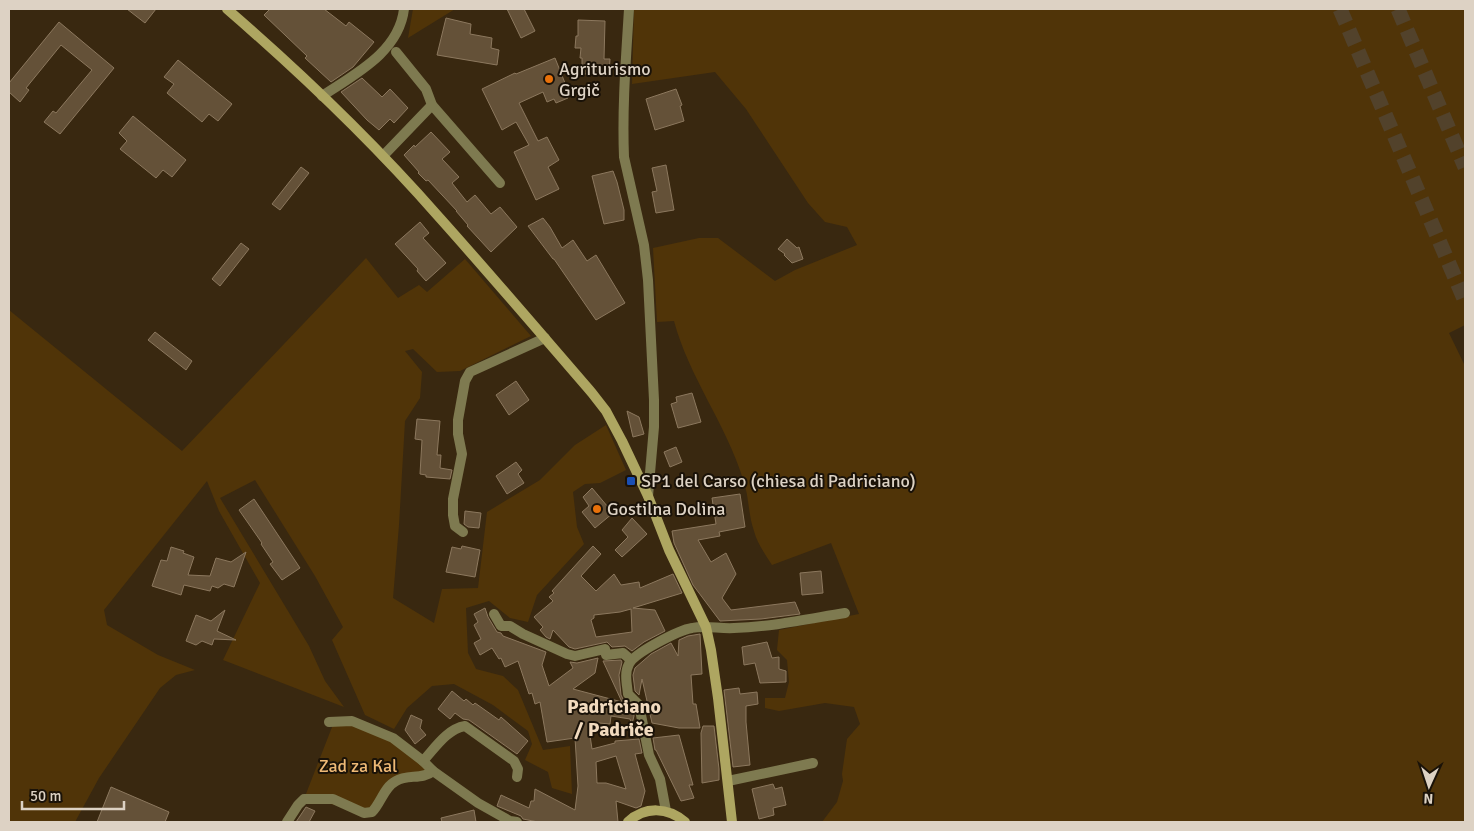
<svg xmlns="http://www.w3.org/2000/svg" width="1474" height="831" viewBox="0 0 1474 831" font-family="Signika,sans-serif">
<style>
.green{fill:#503408}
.building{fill:#645138;stroke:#8c785e;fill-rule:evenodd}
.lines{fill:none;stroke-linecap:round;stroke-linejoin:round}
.highway-tunnel{stroke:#52422b;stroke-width:15;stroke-dasharray:15 8;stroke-linecap:butt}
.street{stroke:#7e7a50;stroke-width:10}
.secondary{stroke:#aea661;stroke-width:10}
.food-dot{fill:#e8710a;stroke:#1a1208;stroke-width:2}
.transit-dot{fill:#1a4fb4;stroke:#1a1208;stroke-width:2}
.labels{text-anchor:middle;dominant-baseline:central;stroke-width:4;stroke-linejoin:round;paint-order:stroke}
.poi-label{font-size:18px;fill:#ddd2c4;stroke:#1a1208;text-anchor:start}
.park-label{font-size:18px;fill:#eeb976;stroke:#1a1208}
.quarter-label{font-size:20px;font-weight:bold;fill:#f1dabe;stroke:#1a1208}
</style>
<rect width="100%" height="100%" fill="#392810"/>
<g class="green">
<polygon points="413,9 455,9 408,38"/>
<path d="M634,9h831v316l-16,8 16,33v456h-643l15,-20 6,-21 -1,-7 5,-35 13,-15 -6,-17 -29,-4 -46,8 -14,-3v-10h20l4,-16 -2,-22 -10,-10 2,-20 80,-16 -28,-71 -59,22c-7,-11 -15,-22 -18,-34 -6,-17 -5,-36 -11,-52 -17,-55 -54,-102 -69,-158l-17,1 -4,-74 46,-10h19l57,43 20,-11 62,-25 -10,-18 -22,-5 -17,-19 -62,-94 -31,-37 -83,12z"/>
<polygon points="366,258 398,298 419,285 427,292 465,259 531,336 460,371 437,372 413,349 405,351 422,372 420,398 405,421 399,525 393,598 434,623 442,589 478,588 487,512 540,480 575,445 606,425 626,470 600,483 585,484 573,492 577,527 584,544 537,595 528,622 510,618 489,601 466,608 468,653 476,669 503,676 518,690 543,750 570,746 572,794 552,788 548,772 525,760 532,744 528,731 493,705 454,684 432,686 407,708 394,729 365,715 332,640 343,627 315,576 255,480 220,498 309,646 325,681 344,707 223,660 260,583 219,511 207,481 104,610 107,625 158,655 195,670 176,675 160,688 99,778 75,822 9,822 9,310 182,451"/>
<polygon points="352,721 393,738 433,771 395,781 372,812 304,799 334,722"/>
</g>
<g class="building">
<polygon points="127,9 156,9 145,23"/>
<polygon points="270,9 324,9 346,26 349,22 374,42 353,67 331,82 305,58 307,56 264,15"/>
<polygon points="507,9 524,9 535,31 521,38"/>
<polygon points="446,18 471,24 470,34 492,38 491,48 499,50 497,65 437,55"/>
<polygon points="578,20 605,21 604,59 610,59 609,74 582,74 582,58 580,58 581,48 575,48 576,36 578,36"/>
<polygon points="59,22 114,68 60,134 44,122 53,111 56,113 92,70 61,45 26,88 29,90 20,102 9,92 9,83"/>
<polygon points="555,58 565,83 562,83 567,93 566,94 568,98 556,103 554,99 547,102 543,92 519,103 538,141 547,137 559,160 548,167 559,189 536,200 514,152 529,145 516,122 502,130 482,89 515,73 516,74"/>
<polygon points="178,60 232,104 218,121 209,114 202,122 167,93 174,84 164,77"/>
<polygon points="362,78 382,97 390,89 408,108 394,123 390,119 379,130 367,120 341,92"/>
<polygon points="676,89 682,105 680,106 684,121 655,130 646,99"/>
<polygon points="133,116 186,160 172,177 163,170 156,178 120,149 127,141 119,133"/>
<polygon points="431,132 450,152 442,159 459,177 452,183 467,202 475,195 491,214 500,207 517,227 491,252 467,226 468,225 456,211 457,211 428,180 426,181 418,173 419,172 404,155 414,145 415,147"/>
<polygon points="666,165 674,210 656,213 652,192 657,191 652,168"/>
<polygon points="301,167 309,173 280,210 272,204"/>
<polygon points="613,171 617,182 624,210 624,220 604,224 592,176"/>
<polygon points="543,218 550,227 562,248 573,240 587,261 596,255 625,303 596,320 554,259 553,259 528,226"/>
<polygon points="420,222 429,233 423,238 446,263 426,281 417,271 418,269 395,244"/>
<polygon points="787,239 797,248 799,247 803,259 792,263 784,255 785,254 778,249"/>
<polygon points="241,243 249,249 220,286 212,279"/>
<polygon points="155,332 192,361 186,370 148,340"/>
<polygon points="516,381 529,400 509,415 496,395"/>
<polygon points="692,393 701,422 678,428 671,404 677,402 676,397"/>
<polygon points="627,411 639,417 644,434 633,437"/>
<polygon points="417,419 440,421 437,455 441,455 440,468 452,470 450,479 426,477 426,475 420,474 422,440 415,439"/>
<polygon points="676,447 682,462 670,467 664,452"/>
<polygon points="516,462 522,470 518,474 524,483 507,494 496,476"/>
<polygon points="592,488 613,513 595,528 582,512 589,506 583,497"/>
<polygon points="740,494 745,527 719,532 720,536 698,540 711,562 726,553 736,574 722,598 731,610 795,602 800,614 761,619 720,621 693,585 674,543 672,531 716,524 712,498"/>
<polygon points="254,499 300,568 282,580 270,564 273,562 261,544 262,543 239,510"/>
<polygon points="465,511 481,513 479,528 468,527 464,524"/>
<polygon points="632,518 647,534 622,557 615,550 628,537 622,530"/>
<polygon points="462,546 480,550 475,577 446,572 452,547 461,549"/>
<path d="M593,546l8,8 -20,22 15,15 18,-17 7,11 18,-3 1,6 33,-14 9,19 -49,15 22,2 10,21 -21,11 -12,9 -7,-5 -13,1 -5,-5 -32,7 -6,-2 -16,-17 -3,9 -4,-2 -6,-7 3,-3 -9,-10 19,-16 -4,-4 5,-4 -2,-2zM631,609l1,23 -36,5 -5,-17 3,-2v-3l26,-3z"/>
<polygon points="171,547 184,551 183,553 194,557 188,575 210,576 216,558 231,562 246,552 234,587 224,584 218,588 212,586 210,591 184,585 181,595 152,586 161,560 167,561"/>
<polygon points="821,571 823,593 802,595 800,573"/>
<path d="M485,608l3,9 9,15 4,1 2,3 43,16 -4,13 7,21 24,-18 -3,-6 7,1 21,-5 -3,15 -22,16 49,13 -19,-41 18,-1 1,2 -3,13 2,20 2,4 10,9 1,8 -2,8 -2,-5 -19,-3 -1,8 -22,-2 4,27 23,-6v-2l24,-2 3,14 -7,1 10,37 -4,15 -5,2 -20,-7 2,21h-80l-15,-3 -2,-3 -24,-10 4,-11 28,13 2,-7h3l1,-12 40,21 3,-24 -3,-48 -28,4 -7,-40 -5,2 -3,-11 -3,1 -11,-33 -13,6 -4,-9 -2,1 -7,-11 -12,7 -6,-12 7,-4 -7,-14 4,-3 -4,-8zM616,756l10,33 -20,-6h-9l-1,-21z"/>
<polygon points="225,610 217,631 236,640 214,639 212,645 202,641 196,645 186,641 196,615 211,621"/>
<polygon points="700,634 702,674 691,675 693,704 696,704 700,728 679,728 652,723 642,679 639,695 635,691 633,675 635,668 651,654 671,643 678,656 679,640 688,636"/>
<polygon points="767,642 772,658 779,657 779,669 786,671 786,682 760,683 755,663 744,665 742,647"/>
<polygon points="739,688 740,694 757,692 758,704 746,706 746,722 750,765 733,767 724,690"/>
<polygon points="452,691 464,701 466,699 473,705 475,703 499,720 501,717 528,741 517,754 469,720 463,719 455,713 450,719 438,709"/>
<polygon points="411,715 422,720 420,728 426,735 415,744 405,730"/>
<polygon points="703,726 714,726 719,769 719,780 702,783 701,733"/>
<polygon points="679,735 693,785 689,785 694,798 681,801 656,750 655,750 653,738"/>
<polygon points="773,784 775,789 782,787 786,805 773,808 774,815 759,819 752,789"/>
<polygon points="111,787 169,812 165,822 97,822"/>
<polygon points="306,807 315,811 309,822 296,822"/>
<polygon points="474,810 476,822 442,822 441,818"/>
</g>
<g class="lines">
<g class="highway-tunnel">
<polyline points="1340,9 1465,301"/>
<polyline points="1398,9 1465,167"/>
</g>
<g class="street">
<path d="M629,9c-3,49 -7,98 -5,148l20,88 4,35 6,120v27l-6,69"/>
<polyline points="396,52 426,89 432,105 500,183"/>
<path d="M322,96c33,-22 77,-44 82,-87"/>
<polyline points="383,156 432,105"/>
<polyline points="463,532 455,526 453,515 453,499 462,454 458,434 458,420 465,381 470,372 545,338"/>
<polyline points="494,614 501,626 510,626 523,634 567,654 575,656 605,649 606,655 623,653 631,660"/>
<polyline points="329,722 352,721 393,738 423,761 433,771 478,803 510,821 517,822"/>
<path d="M423,761c12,-13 24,-32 42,-35l49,35 4,8 -1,8"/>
<polyline points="728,781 813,763"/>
<path d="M666,811l-6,-32 -11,-24 -10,-50 -11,-11c-1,-10 -4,-21 1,-30 5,-11 50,-34 63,-36 13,-3 28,1 42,0 37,-1 74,-9 111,-15"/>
<path d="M287,822l11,-17 6,-6h29l31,14 8,-1c9,-9 12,-25 24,-31 11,-7 27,-1 37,-10"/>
</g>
<g class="secondary">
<path d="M227,9c74,64 146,133 211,207 52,58 103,118 154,177l14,18 16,30 26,55 21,54 37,77 5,23 7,48 14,124"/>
<path d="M628,822c17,-16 40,-15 57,0"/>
</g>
</g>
<g class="food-dot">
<circle cx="549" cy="79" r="5"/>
<circle cx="597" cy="509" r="5"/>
</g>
<rect class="transit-dot" x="626" y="476" width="10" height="10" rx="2.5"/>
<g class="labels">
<g class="poi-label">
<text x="559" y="69">Agriturismo<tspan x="559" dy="21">Grgič</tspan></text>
<text x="641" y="481">SP1 del Carso (chiesa di Padriciano)</text>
<text x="607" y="509">Gostilna Dolina</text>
</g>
<g class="park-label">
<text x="358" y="766">Zad za Kal</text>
</g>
<g class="quarter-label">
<text x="614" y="706">Padriciano<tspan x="614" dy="23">/ Padriče</tspan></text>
</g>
</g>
<rect width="1474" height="831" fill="none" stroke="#ddd2c4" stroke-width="20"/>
<g transform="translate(1429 786) rotate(183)" stroke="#1a1208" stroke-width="4" paint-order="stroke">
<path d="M0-4L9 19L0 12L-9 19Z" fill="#ddd2c4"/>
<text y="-8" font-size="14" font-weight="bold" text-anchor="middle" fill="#ddd2c4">N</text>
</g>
<path d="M22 801v8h102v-8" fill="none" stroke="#ddd2c4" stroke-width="2.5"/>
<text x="30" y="801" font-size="15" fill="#ddd2c4" stroke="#1a1208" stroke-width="4" paint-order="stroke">50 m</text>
</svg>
